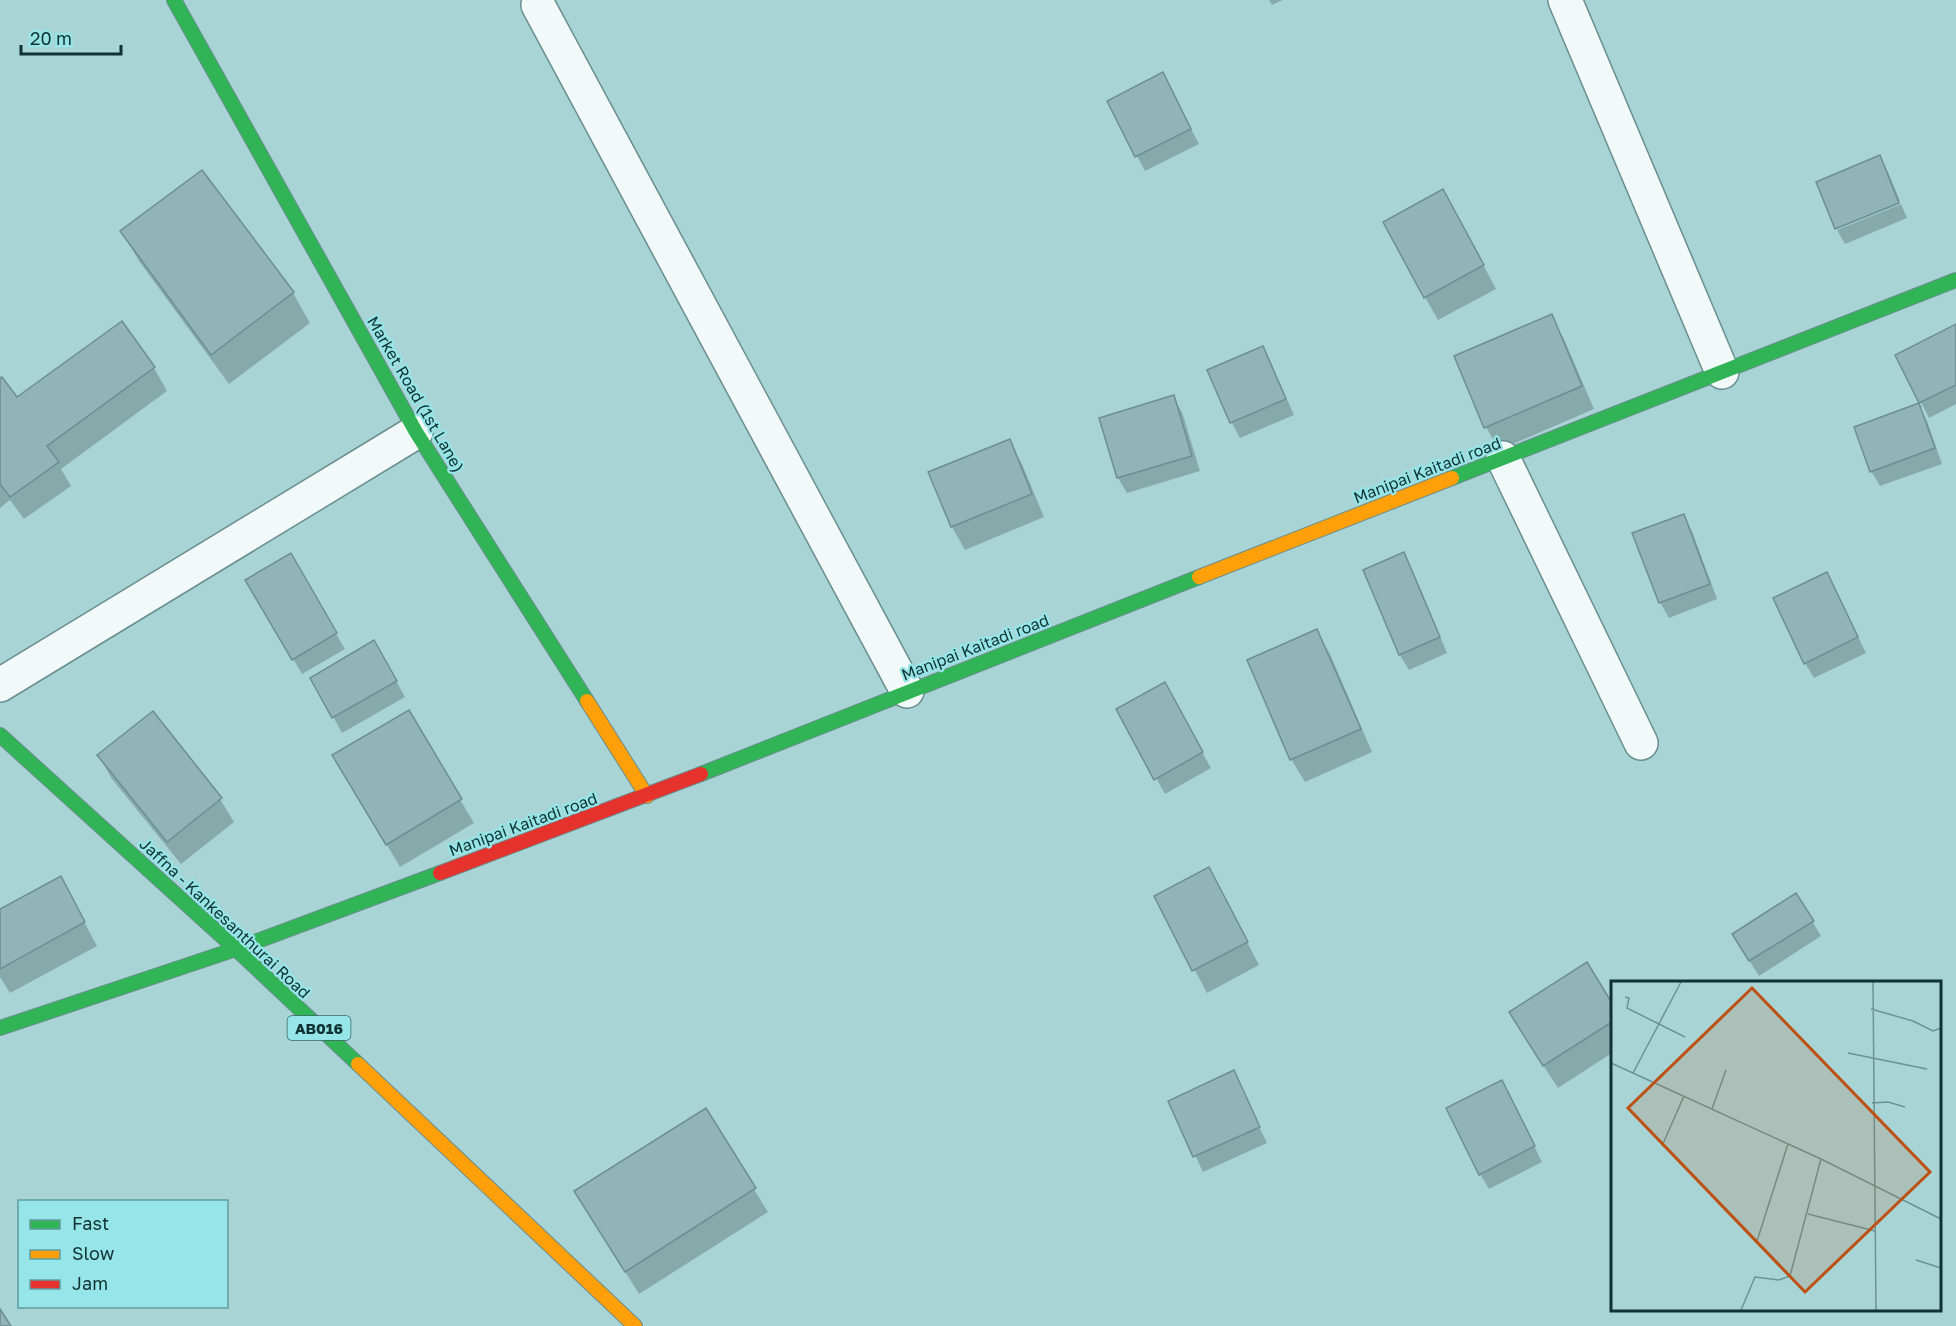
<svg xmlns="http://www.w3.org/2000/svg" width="1956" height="1326" viewBox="0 0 1956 1326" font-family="'Golos Text',sans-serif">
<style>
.shadow{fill:#0003}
.building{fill:#92b3b8;stroke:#6c8f92;stroke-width:1.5}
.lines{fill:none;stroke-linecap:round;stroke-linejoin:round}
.street-casing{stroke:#6a8e8f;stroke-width:36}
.fast-casing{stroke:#6a8e8f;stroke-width:16}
.slow-casing{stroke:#6a8e8f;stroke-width:16}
.jam-casing{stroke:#6a8e8f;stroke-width:16}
.street{stroke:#f2f9f9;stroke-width:33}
.fast{stroke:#30b455;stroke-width:14}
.slow{stroke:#ff9f0a;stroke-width:14}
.jam{stroke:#e5322d;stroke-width:14}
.labels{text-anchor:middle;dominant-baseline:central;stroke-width:4.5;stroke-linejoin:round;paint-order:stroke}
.shield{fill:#96e5e8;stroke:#386869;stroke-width:1.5}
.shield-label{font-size:15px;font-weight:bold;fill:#103233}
.street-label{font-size:16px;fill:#103233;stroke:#96e5e8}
.inset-road{fill:none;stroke:#6c9394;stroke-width:1.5}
.view{fill:#bd5114;fill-opacity:0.15;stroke:#bd5114;stroke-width:3}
.inset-edge{fill:none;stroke:#103233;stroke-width:3}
</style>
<rect width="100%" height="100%" fill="#a9d4d5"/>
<g class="shadow">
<polygon points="1269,0 1283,0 1272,5"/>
<polygon points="1171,90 1199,144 1145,171 1109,102"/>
<polygon points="1879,157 1888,172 1900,201 1836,227"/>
<polygon points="202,172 293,293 310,323 229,384 139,261 122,232"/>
<polygon points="1901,204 1907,218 1845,244 1837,230"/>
<polygon points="1456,214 1496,289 1438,320 1425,297"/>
<polygon points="1551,316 1564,339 1594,409 1499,450 1486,427"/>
<polygon points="122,323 154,368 167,391 61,469 71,486 24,519 10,500 0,508 0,380 17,399"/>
<polygon points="1956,326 1956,404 1929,418 1897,355"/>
<polygon points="1262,348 1271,363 1294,415 1240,438 1232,423 1209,371"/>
<polygon points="1173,397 1182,412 1200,471 1127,493 1118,478"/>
<polygon points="1918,405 1927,421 1942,464 1880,486 1871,471"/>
<polygon points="1009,441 1022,464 1044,517 965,550 952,527 930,473"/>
<polygon points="1683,515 1692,531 1717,599 1669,618 1660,602"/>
<polygon points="1404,554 1412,569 1447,653 1409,670 1400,655 1365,571"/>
<polygon points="290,556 345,649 302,674 247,581"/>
<polygon points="1827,574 1866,653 1814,678 1805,663"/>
<polygon points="1316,631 1330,654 1372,752 1305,782 1291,759"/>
<polygon points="374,642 405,697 342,733 312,678"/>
<polygon points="1164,684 1211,768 1165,794 1118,710"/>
<polygon points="408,712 474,823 400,867 348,779"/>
<polygon points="153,713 220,799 234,822 181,864 112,779 99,756"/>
<polygon points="1221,892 1259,965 1207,993 1156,897"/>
<polygon points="73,901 97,946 10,993 0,977 0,910"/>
<polygon points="1812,921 1821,936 1759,976 1742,949"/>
<polygon points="1586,965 1612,1006 1612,1053 1558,1088 1524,1036"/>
<polygon points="1233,1072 1267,1143 1203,1172 1170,1102"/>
<polygon points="1510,1097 1542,1162 1489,1189 1480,1174"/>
<polygon points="705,1110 768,1212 639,1294 590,1215"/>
</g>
<g class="building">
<polygon points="1163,72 1191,129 1135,157 1107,101"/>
<polygon points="1880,155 1899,203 1835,229 1816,182"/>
<polygon points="202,170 294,292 211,355 120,231"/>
<polygon points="1443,189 1484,265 1424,298 1383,222"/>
<polygon points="1552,314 1582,386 1484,428 1454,356"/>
<polygon points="122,321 155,367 47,446 59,462 10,497 0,484 0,378 2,377 17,397"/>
<polygon points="1956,324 1956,385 1919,403 1895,355"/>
<polygon points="1263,346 1286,399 1230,423 1207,370"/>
<polygon points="1174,395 1192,456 1117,478 1099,418"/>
<polygon points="1919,403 1935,448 1870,472 1854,427"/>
<polygon points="1010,439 1032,494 951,527 928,472"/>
<polygon points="1684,514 1710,584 1659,603 1632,533"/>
<polygon points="1404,552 1440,637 1399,655 1363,570"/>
<polygon points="291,553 337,633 292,660 245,580"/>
<polygon points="1827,572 1858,637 1804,664 1773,598"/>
<polygon points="1317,629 1361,729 1290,760 1247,660"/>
<polygon points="374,640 397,681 332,718 310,678"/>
<polygon points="1165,682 1203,752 1154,780 1116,709"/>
<polygon points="409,710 462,799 386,845 332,755"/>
<polygon points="153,711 222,798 167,842 97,755"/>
<polygon points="1209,867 1248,942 1192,971 1154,896"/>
<polygon points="61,876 85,922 0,969 0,909"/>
<polygon points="1796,893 1814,921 1749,961 1732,934"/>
<polygon points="1587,962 1612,1003 1612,1022 1543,1066 1509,1012"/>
<polygon points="1234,1070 1260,1127 1193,1157 1168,1101"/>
<polygon points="1502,1080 1535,1146 1479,1175 1446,1108"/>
<polygon points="706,1108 756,1188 625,1272 574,1191"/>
<polygon points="0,1309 11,1326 0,1326"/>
</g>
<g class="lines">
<g class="street-casing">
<g id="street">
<polyline points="1565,0 1722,372"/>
<polyline points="538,5 907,691"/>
<polyline points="1503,458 1641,743"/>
<polyline points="0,685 416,432"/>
</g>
</g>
<g class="fast-casing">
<g id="fast">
<polyline points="174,0 416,432 587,701"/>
<polyline points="1452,478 1956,280"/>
<polyline points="0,735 236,949 358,1064"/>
<polyline points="701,774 1199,577"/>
<polyline points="0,1028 236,949 440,873"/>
</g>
</g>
<g class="slow-casing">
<g id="slow">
<polyline points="1199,577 1452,478"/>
<polyline points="587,701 647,796"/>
<polyline points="358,1064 635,1326"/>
</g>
</g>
<g class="jam-casing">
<polyline id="jam" points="440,873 701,774"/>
</g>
<use href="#street" class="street"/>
<use href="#fast" class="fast"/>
<use href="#slow" class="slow"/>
<use href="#jam" class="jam"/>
</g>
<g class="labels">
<rect class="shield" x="287.5" y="1016" width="63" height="24" rx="4.5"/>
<g class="shield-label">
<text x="319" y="1028">AB016</text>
</g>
<g class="street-label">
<text transform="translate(416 394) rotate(60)">Market Road (1st Lane)</text>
<text transform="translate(1427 470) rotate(-21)">Manipai Kaitadi road</text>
<text transform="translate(975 647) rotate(-21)">Manipai Kaitadi road</text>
<text transform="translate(523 824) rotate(-20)">Manipai Kaitadi road</text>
<text transform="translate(225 918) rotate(43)">Jaffna - Kankesanthurai Road</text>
</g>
</g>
<g transform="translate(1611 981)">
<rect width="330" height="330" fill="#a9d4d5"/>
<path class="inset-road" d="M262,1l3,328M14,16l4,1 -2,10 58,29M260,28l42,12 20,10 8,-3M237,72l79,16M0,82l210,96 120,60M22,92l48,-91M261,122l16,-1 17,5M101,128l14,-39M51,165l22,-50M197,233l67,17M146,260l31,-97M305,279l25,8M130,329l14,-33 24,3 11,-4 31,-117"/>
<path class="view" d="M141,7l178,184 -125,120 -177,-184z"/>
<rect width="330" height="330" class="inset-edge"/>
</g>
<rect x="18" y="1200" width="210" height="108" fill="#96e5e8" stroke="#609da0" stroke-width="1.5"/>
<rect x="30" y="1220" width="30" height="9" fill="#30b455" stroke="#609da0" stroke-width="1.5"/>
<text x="72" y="1230" font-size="18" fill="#103233">Fast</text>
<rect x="30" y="1250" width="30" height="9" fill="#ff9f0a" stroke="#609da0" stroke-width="1.5"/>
<text x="72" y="1260" font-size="18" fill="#103233">Slow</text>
<rect x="30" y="1280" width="30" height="9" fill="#e5322d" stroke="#609da0" stroke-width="1.5"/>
<text x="72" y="1290" font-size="18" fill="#103233">Jam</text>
<path d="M21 45v9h100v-9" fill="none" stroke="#103233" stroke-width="3"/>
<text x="30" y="45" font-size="18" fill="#103233" stroke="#96e5e8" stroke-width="4.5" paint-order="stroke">20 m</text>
</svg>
